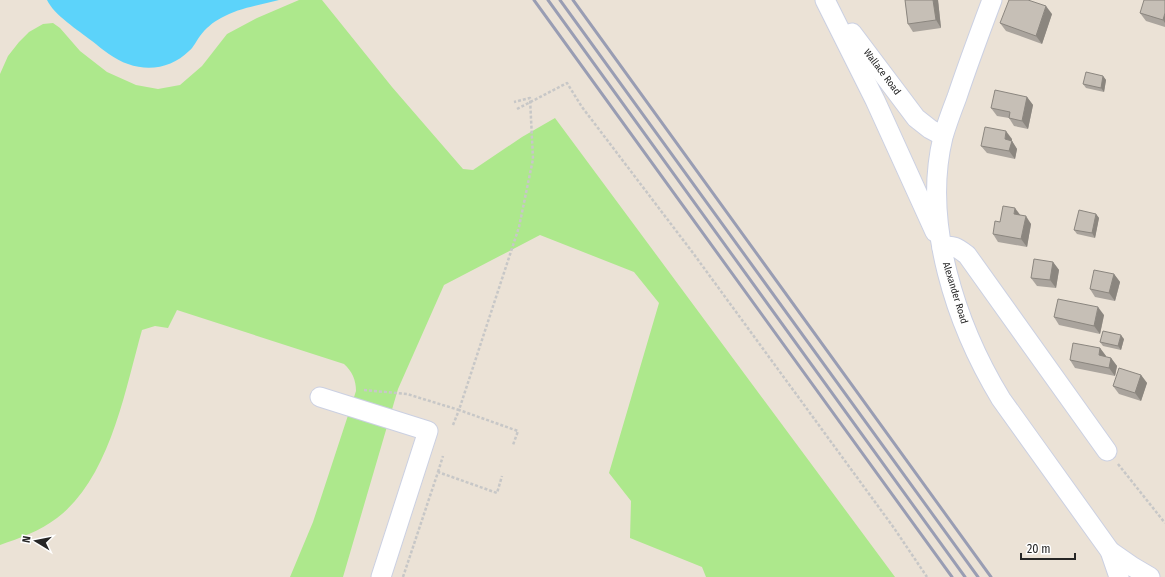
<svg xmlns="http://www.w3.org/2000/svg" width="1165" height="577" viewBox="0 0 1165 577" font-family="'Fira Sans Condensed',sans-serif">
<style>
.green{fill:#ade88c}
.water{fill:#5cd3fa}
.lines{fill:none;stroke-linecap:round;stroke-linejoin:round}
.minor-casing{stroke:#cbd0e2;stroke-width:21}
.path{stroke:#c7c7c7;stroke-width:2.5;stroke-dasharray:3 2;stroke-linecap:butt}
.minor{stroke:#fff;stroke-width:19}
.rail{stroke:#999db3;stroke-width:3}
.wall{fill:#aaa49d}
.shaded-wall{fill:#8b867f}
.building{fill:#c6bfb6;stroke:#8b867f}
.labels{text-anchor:middle;dominant-baseline:central;stroke-width:3;stroke-linejoin:round;paint-order:stroke}
.street-label{font-size:10px;fill:#262626;stroke:#fff}
</style>
<rect width="100%" height="100%" fill="#ebe2d6"/>
<path class="green" d="M299,0h23l70,87 71,82 10,1 49,-33 33,-19 340,459h-189l-4,-10 -72,-29 1,-37 -22,-28 50,-170 -25,-31 -94,-37 -96,50 -46,104 -55,188h-53l23,-55 43,-131c0,-11 -4,-20 -12,-27l-167,-54 -9,18 -13,-2 -13,4c-17,60 -32,148 -85,188 -17,13 -37,20 -57,27v-471l8,-18 11,-14 10,-10 14,-8 10,-1 7,5 20,23 27,21 29,13 22,4 22,-4 22,-19 25,-32 30,-16z"/>
<path class="water" d="M47,0h232c-19,5 -41,8 -58,18 -8,4 -16,11 -21,18 -4,5 -6,11 -11,15 -16,16 -39,21 -61,13 -13,-4 -26,-15 -36,-23 -14,-11 -38,-26 -45,-41z"/>
<g class="lines">
<g class="minor-casing">
<g id="minor">
<polyline points="825,0 875,100 935,232"/>
<path d="M992,0c-12,32 -24,64 -35,97 -5,13 -10,26 -14,40 -21,86 13,188 58,262l109,152 9,26"/>
<polyline points="852,33 916,118 930,129 943,136"/>
<path d="M942,248c10,-5 17,1 25,7l140,196"/>
<polyline points="320,397 428,431 381,577"/>
<polyline points="1110,551 1133,567 1150,577"/>
</g>
</g>
<g class="path">
<polyline points="517,109 567,83 582,107 693,253 894,528 927,577"/>
<polyline points="364,390 407,394 459,410 519,227 533,159 530,98 514,102"/>
<polyline points="453,425 459,410 518,431 513,445"/>
<polyline points="1118,464 1165,523"/>
<polyline points="438,472 443,456"/>
<polyline points="403,577 438,472 497,493 502,476"/>
</g>
<use href="#minor" class="minor"/>
<g class="rail">
<polyline points="534,0 952,577"/>
<polyline points="548,0 965,577"/>
<polyline points="560,0 978,577"/>
<polyline points="573,0 991,577"/>
</g>
</g>
<g class="wall">
<polygon points="905,0 938,0 941,28 913,32 908,24"/>
<polygon points="1165,0 1165,27 1146,21 1140,13"/>
<polygon points="1052,14 1042,44 1006,31 1000,23"/>
<polygon points="1103,76 1106,80 1104,92 1086,88 1083,84"/>
<polygon points="1027,97 1033,105 1028,129 1014,126 1009,118 997,116 991,108"/>
<polygon points="1012,139 1012,141 1017,149 1015,159 987,153 981,146"/>
<polygon points="1096,214 1099,218 1095,238 1077,234 1074,230"/>
<polygon points="1020,215 1031,224 1027,247 998,242 993,234 1000,222"/>
<polygon points="1053,262 1059,270 1056,288 1037,286 1031,278"/>
<polygon points="1114,274 1120,282 1115,301 1095,297 1090,289"/>
<polygon points="1104,315 1100,334 1059,325 1054,317"/>
<polygon points="1124,339 1121,350 1103,346 1100,342"/>
<polygon points="1100,348 1106,356 1106,357 1111,358 1117,366 1115,376 1075,368 1070,360"/>
<polygon points="1141,375 1147,383 1141,401 1119,394 1113,386"/>
</g>
<g class="shaded-wall">
<polygon points="933,0 938,0 941,28 936,20"/>
<polygon points="1046,6 1052,14 1042,44 1036,36"/>
<polygon points="1165,13 1165,23 1163,20"/>
<polygon points="1103,76 1106,80 1104,92 1101,88"/>
<polygon points="1027,97 1033,105 1028,129 1022,121"/>
<polygon points="1006,131 1012,139 1010,147 1005,139"/>
<polygon points="1012,141 1017,149 1015,159 1009,151"/>
<polygon points="1015,208 1021,216 1014,214"/>
<polygon points="1096,214 1099,218 1095,238 1092,233"/>
<polygon points="1026,216 1031,224 1027,247 1021,239"/>
<polygon points="1053,262 1059,270 1056,288 1050,280"/>
<polygon points="1114,274 1120,282 1115,301 1109,293"/>
<polygon points="1098,307 1104,315 1100,334 1094,326"/>
<polygon points="1121,335 1124,339 1121,350 1118,346"/>
<polygon points="1100,348 1106,356 1104,363 1099,355"/>
<polygon points="1111,358 1117,366 1115,376 1109,368"/>
<polygon points="1141,375 1147,383 1141,401 1135,393"/>
</g>
<g class="building">
<polygon points="905,0 933,0 936,20 908,24"/>
<polygon points="1009,0 1028,0 1046,6 1036,36 1000,23"/>
<polygon points="1144,0 1165,0 1165,13 1163,20 1140,13"/>
<polygon points="1086,72 1103,76 1101,88 1083,84"/>
<polygon points="995,90 1027,97 1022,121 1009,118 1010,112 991,108"/>
<polygon points="985,127 1006,131 1005,139 1012,141 1009,151 981,146"/>
<polygon points="1003,206 1015,208 1014,214 1026,216 1021,239 993,234 995,221 1000,222"/>
<polygon points="1079,210 1096,214 1092,233 1074,230"/>
<polygon points="1034,259 1053,262 1050,280 1031,278"/>
<polygon points="1094,270 1114,274 1109,293 1090,289"/>
<polygon points="1058,299 1098,307 1094,326 1054,317"/>
<polygon points="1103,331 1121,335 1118,346 1100,342"/>
<polygon points="1073,343 1100,348 1099,355 1111,358 1109,368 1070,360"/>
<polygon points="1119,368 1141,375 1135,393 1113,386"/>
</g>
<g class="labels">
<g class="street-label">
<text transform="translate(882 72) rotate(53)">Wallace Road</text>
<text transform="translate(955 293) rotate(73)">Alexander Road</text>
</g>
</g>
<g transform="translate(36 541) rotate(280)" stroke="#ffffff" stroke-width="3" paint-order="stroke">
<path d="M0-3L7 15L0 10L-7 15Z" fill="#262626"/>
<text y="-6" font-size="11" font-weight="bold" text-anchor="middle" fill="#262626">N</text>
</g>
<path d="M1021 553v6h54v-6" fill="none" stroke="#262626" stroke-width="2"/>
<text x="1027" y="553" font-size="12" fill="#262626" stroke="#ffffff" stroke-width="3" paint-order="stroke">20 m</text>
</svg>
